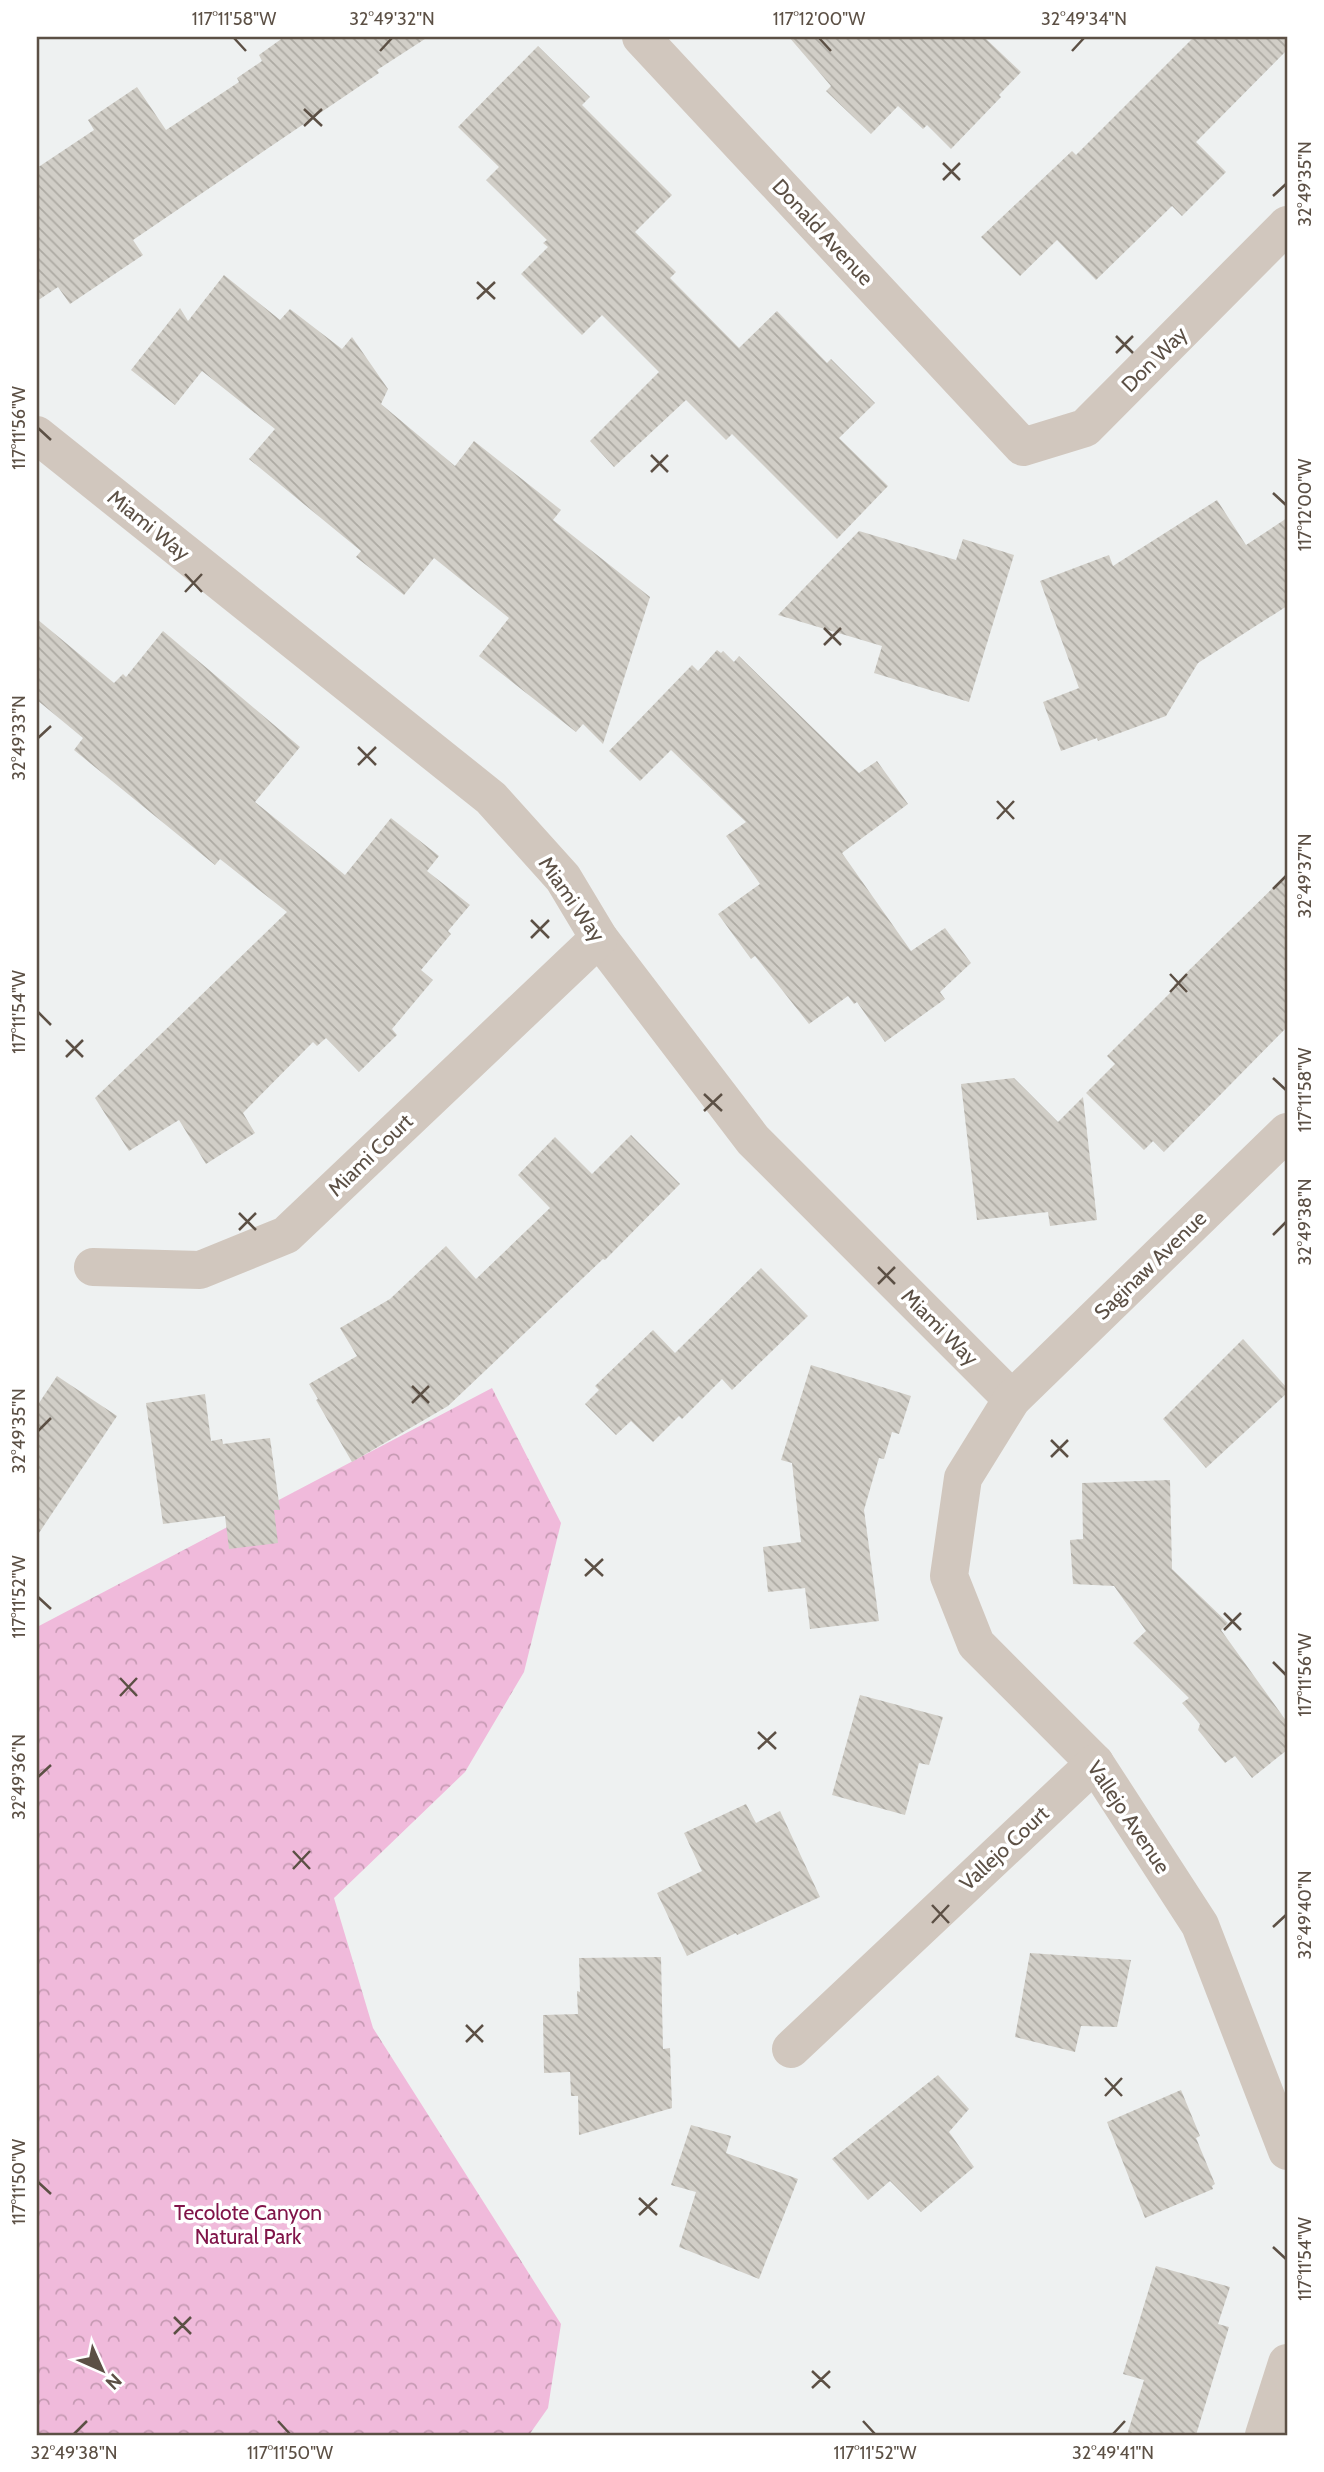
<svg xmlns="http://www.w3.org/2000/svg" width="1324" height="2472" viewBox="0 0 1324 2472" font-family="Cabin,sans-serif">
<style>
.forest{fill:url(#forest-crowns)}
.building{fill:url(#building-back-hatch)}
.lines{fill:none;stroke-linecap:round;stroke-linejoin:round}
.minor{stroke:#d1c7be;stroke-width:38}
.ticks{fill:none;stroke:#5c5045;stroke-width:2.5}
.labels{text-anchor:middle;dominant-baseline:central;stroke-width:7;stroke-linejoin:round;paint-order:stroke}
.street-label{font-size:21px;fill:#5c5045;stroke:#fff}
.park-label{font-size:21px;fill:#801449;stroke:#fff}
.neatline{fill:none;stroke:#5c5045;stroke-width:2.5}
.ticks-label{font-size:18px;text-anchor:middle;fill:#5c5045}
</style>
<defs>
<pattern id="forest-crowns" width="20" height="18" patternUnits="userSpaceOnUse" patternTransform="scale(1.75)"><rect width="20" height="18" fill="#f0badb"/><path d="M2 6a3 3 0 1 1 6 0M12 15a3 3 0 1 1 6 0" fill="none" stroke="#c69ab3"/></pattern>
<pattern id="building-back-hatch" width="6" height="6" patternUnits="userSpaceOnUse" patternTransform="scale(1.75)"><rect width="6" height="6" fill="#d1cec7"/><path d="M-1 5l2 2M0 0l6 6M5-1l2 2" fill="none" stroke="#adaaa3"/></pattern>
</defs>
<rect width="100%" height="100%" fill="#eef1f1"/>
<polygon class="forest" points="492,1388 561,1523 524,1672 465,1772 334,1898 373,2028 561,2324 548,2408 529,2435 37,2435 37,1627"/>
<g class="building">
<polygon points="284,37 428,37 377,70 379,73 133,240 143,255 70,304 58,287 37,301 37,168 94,130 88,120 137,87 166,130 239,82 237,78 262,61 259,55"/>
<polygon points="789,37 984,37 1021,72 999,95 1001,97 951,149 927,125 923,129 898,106 871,134 826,91 831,86"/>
<polygon points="1194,37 1287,37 1287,50 1196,142 1226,172 1182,216 1172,206 1096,280 1057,240 1020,276 981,237 1072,151 1076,155"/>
<polygon points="538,46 590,97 582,105 672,195 635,232 676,272 670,278 739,348 777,311 827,363 831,359 875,403 839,438 888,486 837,539 732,434 726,440 686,400 614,467 590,441 659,372 602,315 582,335 521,274 548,247 543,243 547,240 486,180 499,167 458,127"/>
<polygon points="224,275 280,320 290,309 342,349 352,337 388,389 381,404 455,466 474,441 561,510 553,520 650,597 603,744 583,724 576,732 479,656 509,618 434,558 404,595 356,557 361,551 249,459 275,429 202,371 175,405 131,370 180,308 188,321"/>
<polygon points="1217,500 1246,545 1287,518 1287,606 1198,663 1166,716 1098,741 1097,738 1061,751 1043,702 1079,688 1040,581 1109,555 1113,566"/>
<polygon points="859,531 956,560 963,539 1014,555 969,702 874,673 882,646 778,615"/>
<polygon points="37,619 114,683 123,674 126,677 163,631 300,747 255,802 345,875 391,818 439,856 427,871 470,905 448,931 451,934 421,970 433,980 392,1029 397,1035 359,1072 326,1038 317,1046 313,1042 243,1113 255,1133 206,1164 179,1120 129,1151 95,1098 287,912 220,859 215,865 74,750 83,738 37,700"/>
<polygon points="717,650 721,653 723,651 734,662 739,656 859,773 877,761 908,804 842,853 911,951 945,928 971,963 940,992 945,999 885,1042 857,1002 854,1004 848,996 809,1024 755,956 751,959 718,914 760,884 726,836 746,822 671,750 640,781 609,751 692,665 698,671"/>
<polygon points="1287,874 1287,1027 1164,1152 1153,1141 1144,1150 1086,1093 1115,1064 1107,1056 1176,987 1174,985"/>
<polygon points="1014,1078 1058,1122 1083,1097 1097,1220 1050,1226 1048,1212 977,1220 961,1084"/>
<polygon points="631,1135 680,1184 605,1260 603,1259 448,1406 352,1462 316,1400 318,1399 309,1384 357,1356 340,1328 390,1299 446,1246 476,1279 550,1208 518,1175 555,1137 592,1174"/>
<polygon points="761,1268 808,1316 732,1390 722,1379 682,1419 679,1416 653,1442 631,1421 616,1435 585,1404 599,1390 595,1386 653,1330 675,1353"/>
<polygon points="1243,1339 1287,1388 1287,1393 1206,1468 1163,1419"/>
<polygon points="811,1365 911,1396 899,1434 892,1432 884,1459 879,1458 864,1510 879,1621 810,1629 805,1588 768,1592 763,1547 801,1542 792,1463 781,1460"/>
<polygon points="57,1376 117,1416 37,1536 37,1406"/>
<polygon points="205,1394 211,1441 222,1439 223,1444 270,1438 280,1510 274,1510 278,1543 229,1549 225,1516 163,1524 146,1403"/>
<polygon points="1170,1480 1172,1569 1228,1623 1221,1630 1287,1722 1287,1750 1252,1778 1235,1756 1225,1763 1198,1730 1200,1724 1182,1703 1189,1698 1133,1643 1146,1631 1114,1586 1073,1584 1070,1540 1083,1539 1082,1483"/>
<polygon points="860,1695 943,1717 929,1765 919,1763 905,1815 832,1795"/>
<polygon points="746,1804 756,1823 780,1811 820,1897 737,1935 736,1933 687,1956 657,1893 702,1871 684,1833"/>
<polygon points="1030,1953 1131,1960 1117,2027 1081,2026 1075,2052 1015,2037"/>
<polygon points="661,1957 663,2049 670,2048 672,2108 579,2135 578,2096 571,2096 570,2072 544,2073 543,2015 578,2014 577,1991 580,1992 579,1958"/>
<polygon points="938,2075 969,2109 949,2132 974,2167 921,2212 890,2181 868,2200 832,2159"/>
<polygon points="1181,2090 1200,2136 1196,2138 1215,2184 1212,2186 1213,2189 1145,2218 1107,2122"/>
<polygon points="691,2125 731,2136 726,2153 798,2179 759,2279 679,2247 696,2192 671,2185"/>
<polygon points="1156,2266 1230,2287 1218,2324 1229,2327 1196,2435 1127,2435 1144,2380 1123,2374"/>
</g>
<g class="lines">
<g class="minor">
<polyline points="641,37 1023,447 1085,428 1287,225"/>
<polyline points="37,435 491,798 563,878 599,938 753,1140 1012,1399"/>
<polyline points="1287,1132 1012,1399 963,1478 949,1576 976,1644 1095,1763 1200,1925 1287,2151"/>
<polyline points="93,1267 200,1270 286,1235 599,938"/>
<polyline points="791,2049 1095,1763"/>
<polyline points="1264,2435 1287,2363"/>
</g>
</g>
<path class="ticks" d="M234,38l12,13M819,38l12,13M380,51l12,-13M1072,51l12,-13M304,109l18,17M304,126l18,-17M943,163l17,17M943,180l17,-17M1273,196l13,-12M477,282l18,17M477,299l18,-17M1116,336l17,17M1116,353l17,-17M38,428l13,12M651,455l17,17M651,472l17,-17M1273,493l13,12M185,574l17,18M185,592l17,-18M824,628l17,17M824,645l17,-17M38,738l13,-12M358,747l18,18M358,765l18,-18M997,801l17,18M997,819l17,-18M1273,889l13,-13M531,920l18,18M531,938l18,-18M1170,974l17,18M1170,992l17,-18M38,1012l13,13M66,1040l17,17M66,1057l17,-17M1273,1078l13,12M704,1094l18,17M704,1111l18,-17M239,1213l17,17M239,1230l17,-17M1273,1235l13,-13M878,1267l17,17M878,1284l17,-17M412,1386l17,17M412,1403l17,-17M38,1431l13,-13M1051,1440l17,17M1051,1457l17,-17M585,1559l18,17M585,1576l18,-17M38,1597l13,12M1224,1613l17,17M1224,1630l17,-17M1273,1662l13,13M120,1678l17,18M120,1696l17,-18M758,1732l18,17M758,1749l18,-17M38,1777l13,-12M293,1851l17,18M293,1869l17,-18M932,1905l17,18M932,1923l17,-18M1273,1927l13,-12M466,2025l17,17M466,2042l17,-17M1105,2078l17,18M1105,2096l17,-18M38,2182l13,12M639,2198l18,17M639,2215l18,-17M1273,2247l13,12M174,2317l17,17M174,2334l17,-17M812,2371l18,17M812,2388l18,-17M278,2421l12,13M863,2421l12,13M74,2434l13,-13M1113,2434l12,-13"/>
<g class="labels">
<g class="street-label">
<text transform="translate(823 232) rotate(47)">Donald Avenue</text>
<text transform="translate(1154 359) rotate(-45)">Don Way</text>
<text transform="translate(149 525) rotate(39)">Miami Way</text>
<text transform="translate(572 899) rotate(55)">Miami Way</text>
<text transform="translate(370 1155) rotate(-44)">Miami Court</text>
<text transform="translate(1150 1265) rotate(-44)">Saginaw Avenue</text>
<text transform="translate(940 1327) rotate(45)">Miami Way</text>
<text transform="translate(1129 1817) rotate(56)">Vallejo Avenue</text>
<text transform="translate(1004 1848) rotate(-43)">Vallejo Court</text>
</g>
<g class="park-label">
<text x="248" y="2212">Tecolote Canyon<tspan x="248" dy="24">Natural Park</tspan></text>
</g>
</g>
<rect width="1324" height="2472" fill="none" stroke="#ffffff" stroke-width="77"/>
<g transform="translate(102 2370) rotate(135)" stroke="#ffffff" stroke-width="5" paint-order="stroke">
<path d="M0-5L12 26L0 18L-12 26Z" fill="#5c5045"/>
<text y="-10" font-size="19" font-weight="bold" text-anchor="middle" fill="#5c5045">N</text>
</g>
<rect x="38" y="38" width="1248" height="2396" class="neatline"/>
<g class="ticks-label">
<text x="234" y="25">117°11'58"W</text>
<text x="392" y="25">32°49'32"N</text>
<text x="819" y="25">117°12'00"W</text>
<text x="1084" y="25">32°49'34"N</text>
<text transform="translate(1305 184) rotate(-90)" y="6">32°49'35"N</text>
<text transform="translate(19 428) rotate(-90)" y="6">117°11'56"W</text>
<text transform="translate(1305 505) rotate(-90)" y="6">117°12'00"W</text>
<text transform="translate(19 738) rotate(-90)" y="6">32°49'33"N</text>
<text transform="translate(1305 876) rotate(-90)" y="6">32°49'37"N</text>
<text transform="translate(19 1012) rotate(-90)" y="6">117°11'54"W</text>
<text transform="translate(1305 1090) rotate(-90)" y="6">117°11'58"W</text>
<text transform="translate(1305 1222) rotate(-90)" y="6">32°49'38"N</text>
<text transform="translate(19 1431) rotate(-90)" y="6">32°49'35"N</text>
<text transform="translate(19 1597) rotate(-90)" y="6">117°11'52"W</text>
<text transform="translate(1305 1675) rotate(-90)" y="6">117°11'56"W</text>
<text transform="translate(19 1777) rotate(-90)" y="6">32°49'36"N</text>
<text transform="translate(1305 1915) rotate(-90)" y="6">32°49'40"N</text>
<text transform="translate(19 2182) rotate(-90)" y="6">117°11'50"W</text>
<text transform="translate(1305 2259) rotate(-90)" y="6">117°11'54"W</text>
<text x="74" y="2459">32°49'38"N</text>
<text x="290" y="2459">117°11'50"W</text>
<text x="875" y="2459">117°11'52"W</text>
<text x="1113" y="2459">32°49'41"N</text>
</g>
</svg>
